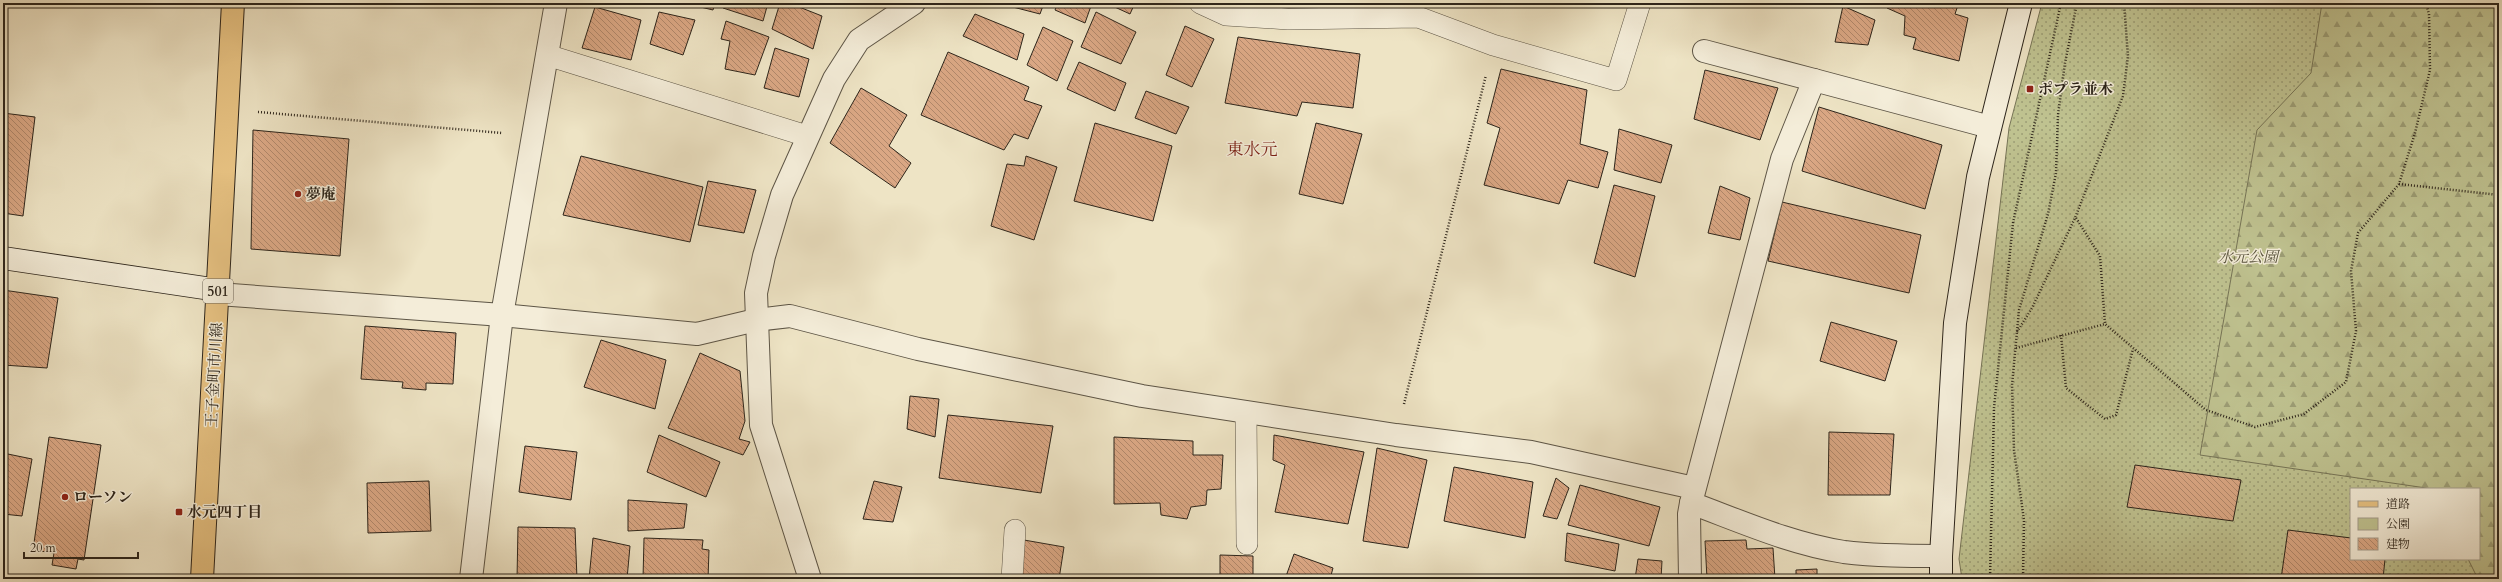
<svg xmlns="http://www.w3.org/2000/svg" width="2502" height="582" viewBox="0 0 2502 582" font-family="Cardo,'Noto Serif JP',serif">
<style>
.green{fill:url(#green-dots);stroke:#767456;fill-rule:evenodd}
.forest{fill:url(#forest-firs);stroke:#767456}
.building{fill:url(#building-back-hatch);stroke:#2d251b}
.lines{fill:none;stroke-linecap:round;stroke-linejoin:round}
.lane-casing{stroke:#5d5546;stroke-width:22}
.street-casing{stroke:#5d5546;stroke-width:24}
.secondary-casing{stroke:#2d251b;stroke-width:24}
.primary-casing{stroke:#2d251b;stroke-width:24}
.path{stroke:#2d251b;stroke-width:2.5;stroke-dasharray:1 2;stroke-linecap:butt}
.lane{stroke:#f4edd9;stroke-width:21}
.street{stroke:#f4edd9;stroke-width:22}
.secondary{stroke:#f4edd9;stroke-width:22}
.primary{stroke:#e7c282;stroke-width:22}
.poi-dot{fill:#8f2418;stroke:#f4edd9;stroke-width:1.5}
.labels{text-anchor:middle;dominant-baseline:central;stroke-width:3;stroke-linejoin:round;paint-order:stroke}
.shield{fill:#f4edd9;stroke:#696154;stroke-width:1}
.shield-label{font-size:14px;font-weight:bold;fill:#2d251b}
.poi-label{font-size:15px;font-weight:bold;fill:#2d251b;stroke:#f4edd9;text-anchor:start}
.park-label{font-size:15px;font-style:italic;fill:#59543e;stroke:#f4edd9}
.street-label{font-size:15px;fill:#2d251b;stroke:#f4edd9}
.quarter-label{font-size:17px;fill:#7a1f14;stroke:#f4edd9}
</style>
<defs>
<pattern id="green-dots" width="8" height="8" patternUnits="userSpaceOnUse"><rect width="8" height="8" fill="#bfc290"/><path d="M2 2h.1M6 6h.1" fill="none" stroke="#9c9d75" stroke-width="1.8" stroke-linecap="round"/></pattern>
<pattern id="forest-firs" width="22" height="20" patternUnits="userSpaceOnUse"><rect width="22" height="20" fill="#bfc290"/><path d="M5 1l3.5 6h-7zM16 11l3.5 6h-7z" fill="#9c9d75"/></pattern>
<pattern id="building-back-hatch" width="6" height="6" patternUnits="userSpaceOnUse"><rect width="6" height="6" fill="#daa784"/><path d="M-1 5l2 2M0 0l6 6M5-1l2 2" fill="none" stroke="#b1886b"/></pattern>
</defs>
<rect width="100%" height="100%" fill="#eee4c5"/>
<filter id="stains"><feTurbulence type="fractalNoise" baseFrequency=".005" numOctaves="4"/><feColorMatrix values="0 0 0 0 .2 0 0 0 0 .09 0 0 0 0 .02 0 0 0 .5 -.17"/></filter>
<radialGradient id="worn" r=".72"><stop offset=".6" stop-color="#630" stop-opacity="0"/><stop offset="1" stop-color="#630" stop-opacity=".3"/></radialGradient>
<path class="green" d="M2042,3h457v576h-537l-3,-20 50,-431zM2351,489h128v70h-128z"/>
<polygon class="forest" points="2322,3 2499,3 2499,579 2478,579 2468,559 2479,559 2479,489 2433,489 2200,455 2257,130 2311,73"/>
<g class="building">
<polygon points="684,3 715,3 713,10"/>
<polygon points="725,3 768,3 763,21 723,8"/>
<polygon points="780,3 789,3 822,16 813,49 772,29"/>
<polygon points="1010,3 1044,3 1040,14 1009,6"/>
<polygon points="1058,3 1092,3 1085,23 1055,10"/>
<polygon points="1106,3 1135,3 1130,14"/>
<polygon points="1888,3 1951,3 1958,5 1955,14 1968,18 1959,61 1913,49 1916,38 1904,35 1905,16 1887,8"/>
<polygon points="1843,6 1875,20 1868,45 1835,42"/>
<polygon points="595,7 641,20 631,60 582,48"/>
<polygon points="659,12 695,20 683,55 650,44"/>
<polygon points="1096,12 1136,32 1121,64 1081,47"/>
<polygon points="975,14 1024,34 1017,60 963,36"/>
<polygon points="726,21 769,37 755,75 725,69 730,41 721,39"/>
<polygon points="1185,26 1214,39 1192,87 1166,75"/>
<polygon points="1043,27 1073,41 1057,81 1027,65"/>
<polygon points="1238,37 1360,54 1353,108 1302,102 1297,116 1225,103"/>
<polygon points="775,48 809,59 799,97 764,88"/>
<polygon points="948,52 1029,87 1024,100 1042,106 1028,139 1014,134 1004,150 921,115"/>
<polygon points="1079,62 1126,83 1115,111 1067,89"/>
<polygon points="1501,69 1587,90 1580,144 1608,152 1598,188 1568,180 1559,204 1484,185 1500,128 1487,123"/>
<polygon points="1705,70 1778,88 1760,140 1694,119"/>
<polygon points="861,88 907,115 889,146 911,163 895,188 830,143"/>
<polygon points="1146,91 1189,107 1176,134 1135,118"/>
<polygon points="1819,107 1942,145 1925,209 1802,171"/>
<polygon points="3,113 35,117 23,216 3,213"/>
<polygon points="1095,123 1172,146 1153,221 1074,201"/>
<polygon points="1316,123 1362,134 1343,204 1299,194"/>
<polygon points="1619,129 1672,145 1661,183 1614,170"/>
<polygon points="253,130 349,139 340,256 251,249"/>
<polygon points="581,156 703,187 690,242 563,215"/>
<polygon points="1026,156 1057,167 1034,240 991,226 1007,164 1024,166"/>
<polygon points="708,181 756,190 744,233 698,225"/>
<polygon points="1614,185 1655,196 1635,277 1594,263"/>
<polygon points="1720,186 1750,198 1740,240 1708,233"/>
<polygon points="1782,202 1921,235 1909,293 1768,261"/>
<polygon points="3,290 58,298 47,368 3,365"/>
<polygon points="1831,322 1897,341 1885,381 1820,361"/>
<polygon points="365,326 456,333 453,384 426,383 426,390 402,388 403,382 361,379"/>
<polygon points="601,340 666,360 655,409 584,387"/>
<polygon points="700,353 740,371 745,421 739,439 750,442 743,455 668,428"/>
<polygon points="910,396 939,399 935,437 907,429"/>
<polygon points="948,415 1053,426 1041,493 939,478"/>
<polygon points="1829,432 1894,434 1890,495 1828,495"/>
<polygon points="659,435 720,462 706,497 647,472"/>
<polygon points="1274,435 1364,452 1348,524 1275,512 1285,465 1273,460"/>
<polygon points="49,437 101,445 84,560 78,559 76,569 52,565 54,553 33,550"/>
<polygon points="1114,437 1193,441 1193,455 1223,455 1221,489 1207,490 1206,505 1191,507 1187,519 1161,515 1160,503 1114,504"/>
<polygon points="525,446 577,452 571,500 519,492"/>
<polygon points="1377,448 1427,460 1408,548 1363,541"/>
<polygon points="3,453 32,459 22,516 3,514"/>
<polygon points="2135,465 2241,480 2233,521 2127,507"/>
<polygon points="1454,467 1533,482 1525,538 1444,521"/>
<polygon points="1556,478 1569,488 1557,519 1543,516"/>
<polygon points="429,481 431,531 368,533 367,483"/>
<polygon points="874,481 902,487 893,522 863,519"/>
<polygon points="1580,485 1660,507 1649,546 1568,525"/>
<polygon points="628,500 687,504 684,528 628,531"/>
<polygon points="518,527 575,528 577,579 517,579"/>
<polygon points="2288,530 2351,538 2351,559 2385,559 2383,579 2281,579"/>
<polygon points="1567,533 1619,544 1615,571 1565,561"/>
<polygon points="593,538 630,546 627,579 589,579"/>
<polygon points="644,538 703,540 702,549 709,550 708,579 643,579"/>
<polygon points="1024,540 1064,547 1059,579 1019,579"/>
<polygon points="1746,540 1747,549 1773,548 1775,579 1707,579 1705,541"/>
<polygon points="1294,554 1333,568 1330,579 1285,579"/>
<polygon points="1220,555 1253,556 1253,579 1220,579"/>
<polygon points="1638,559 1662,561 1661,579 1635,579"/>
<polygon points="1817,569 1817,579 1796,579 1796,570"/>
</g>
<g class="lines">
<g class="lane-casing">
<g id="lane">
<polyline points="1200,3 1226,15 1288,19 1418,17 1493,45 1616,80 1640,3"/>
<polyline points="547,55 807,136"/>
<polyline points="1246,412 1247,544"/>
<polyline points="1012,579 1015,530"/>
</g>
</g>
<g class="street-casing">
<g id="street">
<polyline points="1704,51 1814,80"/>
<polyline points="218,294 502,315 697,334 756,320 790,316 918,349 1142,396 1396,435 1531,452 1694,488"/>
<path d="M1691,503c49,18 100,41 153,49 32,4 64,4 97,4"/>
<polyline points="471,579 502,315 556,3"/>
<polyline points="810,579 761,425 756,293 764,256 782,195 834,79 859,40 914,3"/>
<polyline points="1690,579 1689,514 1691,503 1782,159 1814,80 1990,127"/>
</g>
</g>
<g class="secondary-casing">
<g id="secondary">
<polyline points="3,258 218,290"/>
<polyline points="1941,579 1941,556 1955,323 1978,177 2021,3"/>
</g>
</g>
<g class="primary-casing">
<polyline id="primary" points="202,579 233,3"/>
</g>
<g class="path">
<polyline points="258,112 502,133"/>
<polyline points="2499,173 2499,199"/>
<polyline points="2399,184 2499,195"/>
<polyline points="2076,218 2100,256 2105,324"/>
<polyline points="2017,332 2032,308 2075,218 2123,96 2128,56 2124,3"/>
<polyline points="2061,335 2066,388 2105,419 2116,415 2133,349"/>
<polyline points="2016,348 2105,324 2206,410 2255,427 2304,414 2346,382 2356,331 2351,271 2358,233 2399,184 2415,133 2430,70 2429,14 2426,3"/>
<polyline points="1404,404 1486,75"/>
<polyline points="1990,579 1994,408 2013,223 2061,3"/>
<polyline points="2023,579 2024,520 2014,450 2012,385 2019,310 2048,214 2056,173 2058,115 2065,63 2077,3"/>
</g>
<use href="#lane" class="lane"/>
<use href="#street" class="street"/>
<use href="#secondary" class="secondary"/>
<use href="#primary" class="primary"/>
</g>
<g class="poi-dot">
<rect x="2026" y="85" width="8" height="8" rx="2"/>
<circle cx="298" cy="194" r="4"/>
<circle cx="65" cy="497" r="4"/>
<rect x="175" y="508" width="8" height="8" rx="2"/>
</g>
<g class="labels">
<rect class="shield" x="203" y="279" width="30" height="24" rx="3"/>
<g class="shield-label">
<text x="218" y="291">501</text>
</g>
<g class="poi-label">
<text x="2038" y="89">ポプラ並木</text>
<text x="306" y="194">夢庵</text>
<text x="73" y="497">ローソン</text>
<text x="187" y="512">水元四丁目</text>
</g>
<g class="park-label">
<text x="2248" y="257">水元公園</text>
</g>
<g class="street-label">
<text transform="translate(214 375) rotate(-87)">王子金町市川線</text>
</g>
<g class="quarter-label">
<text x="1252" y="149">東水元</text>
</g>
</g>
<rect width="2502" height="582" fill="none" stroke="#eee4c5" stroke-width="16"/>
<rect x="4" y="4" width="2494" height="574" fill="none" stroke="#2d251b" stroke-width="2"/>
<rect x="8" y="8" width="2486" height="566" fill="none" stroke="#2d251b"/>
<rect x="2350" y="488" width="130" height="72" fill="#f4edd9" stroke="#a49d8d"/>
<rect x="2358" y="501" width="20" height="6" fill="#e7c282" stroke="#a49d8d"/>
<text x="2386" y="508" font-size="12" fill="#2d251b">道路</text>
<rect x="2358" y="518" width="20" height="12" fill="#bfc290" stroke="#a49d8d"/>
<text x="2386" y="528" font-size="12" fill="#2d251b">公園</text>
<rect x="2358" y="538" width="20" height="12" fill="url(#building-back-hatch)" stroke="#a49d8d"/>
<text x="2386" y="548" font-size="12" fill="#2d251b">建物</text>
<path d="M24 552v6h114v-6" fill="none" stroke="#2d251b" stroke-width="2"/>
<text x="30" y="552" font-size="12" fill="#2d251b" stroke="#f4edd9" stroke-width="3" paint-order="stroke">20 m</text>
<rect width="100%" height="100%" filter="url(#stains)"/>
<rect width="100%" height="100%" fill="url(#worn)"/>
</svg>
